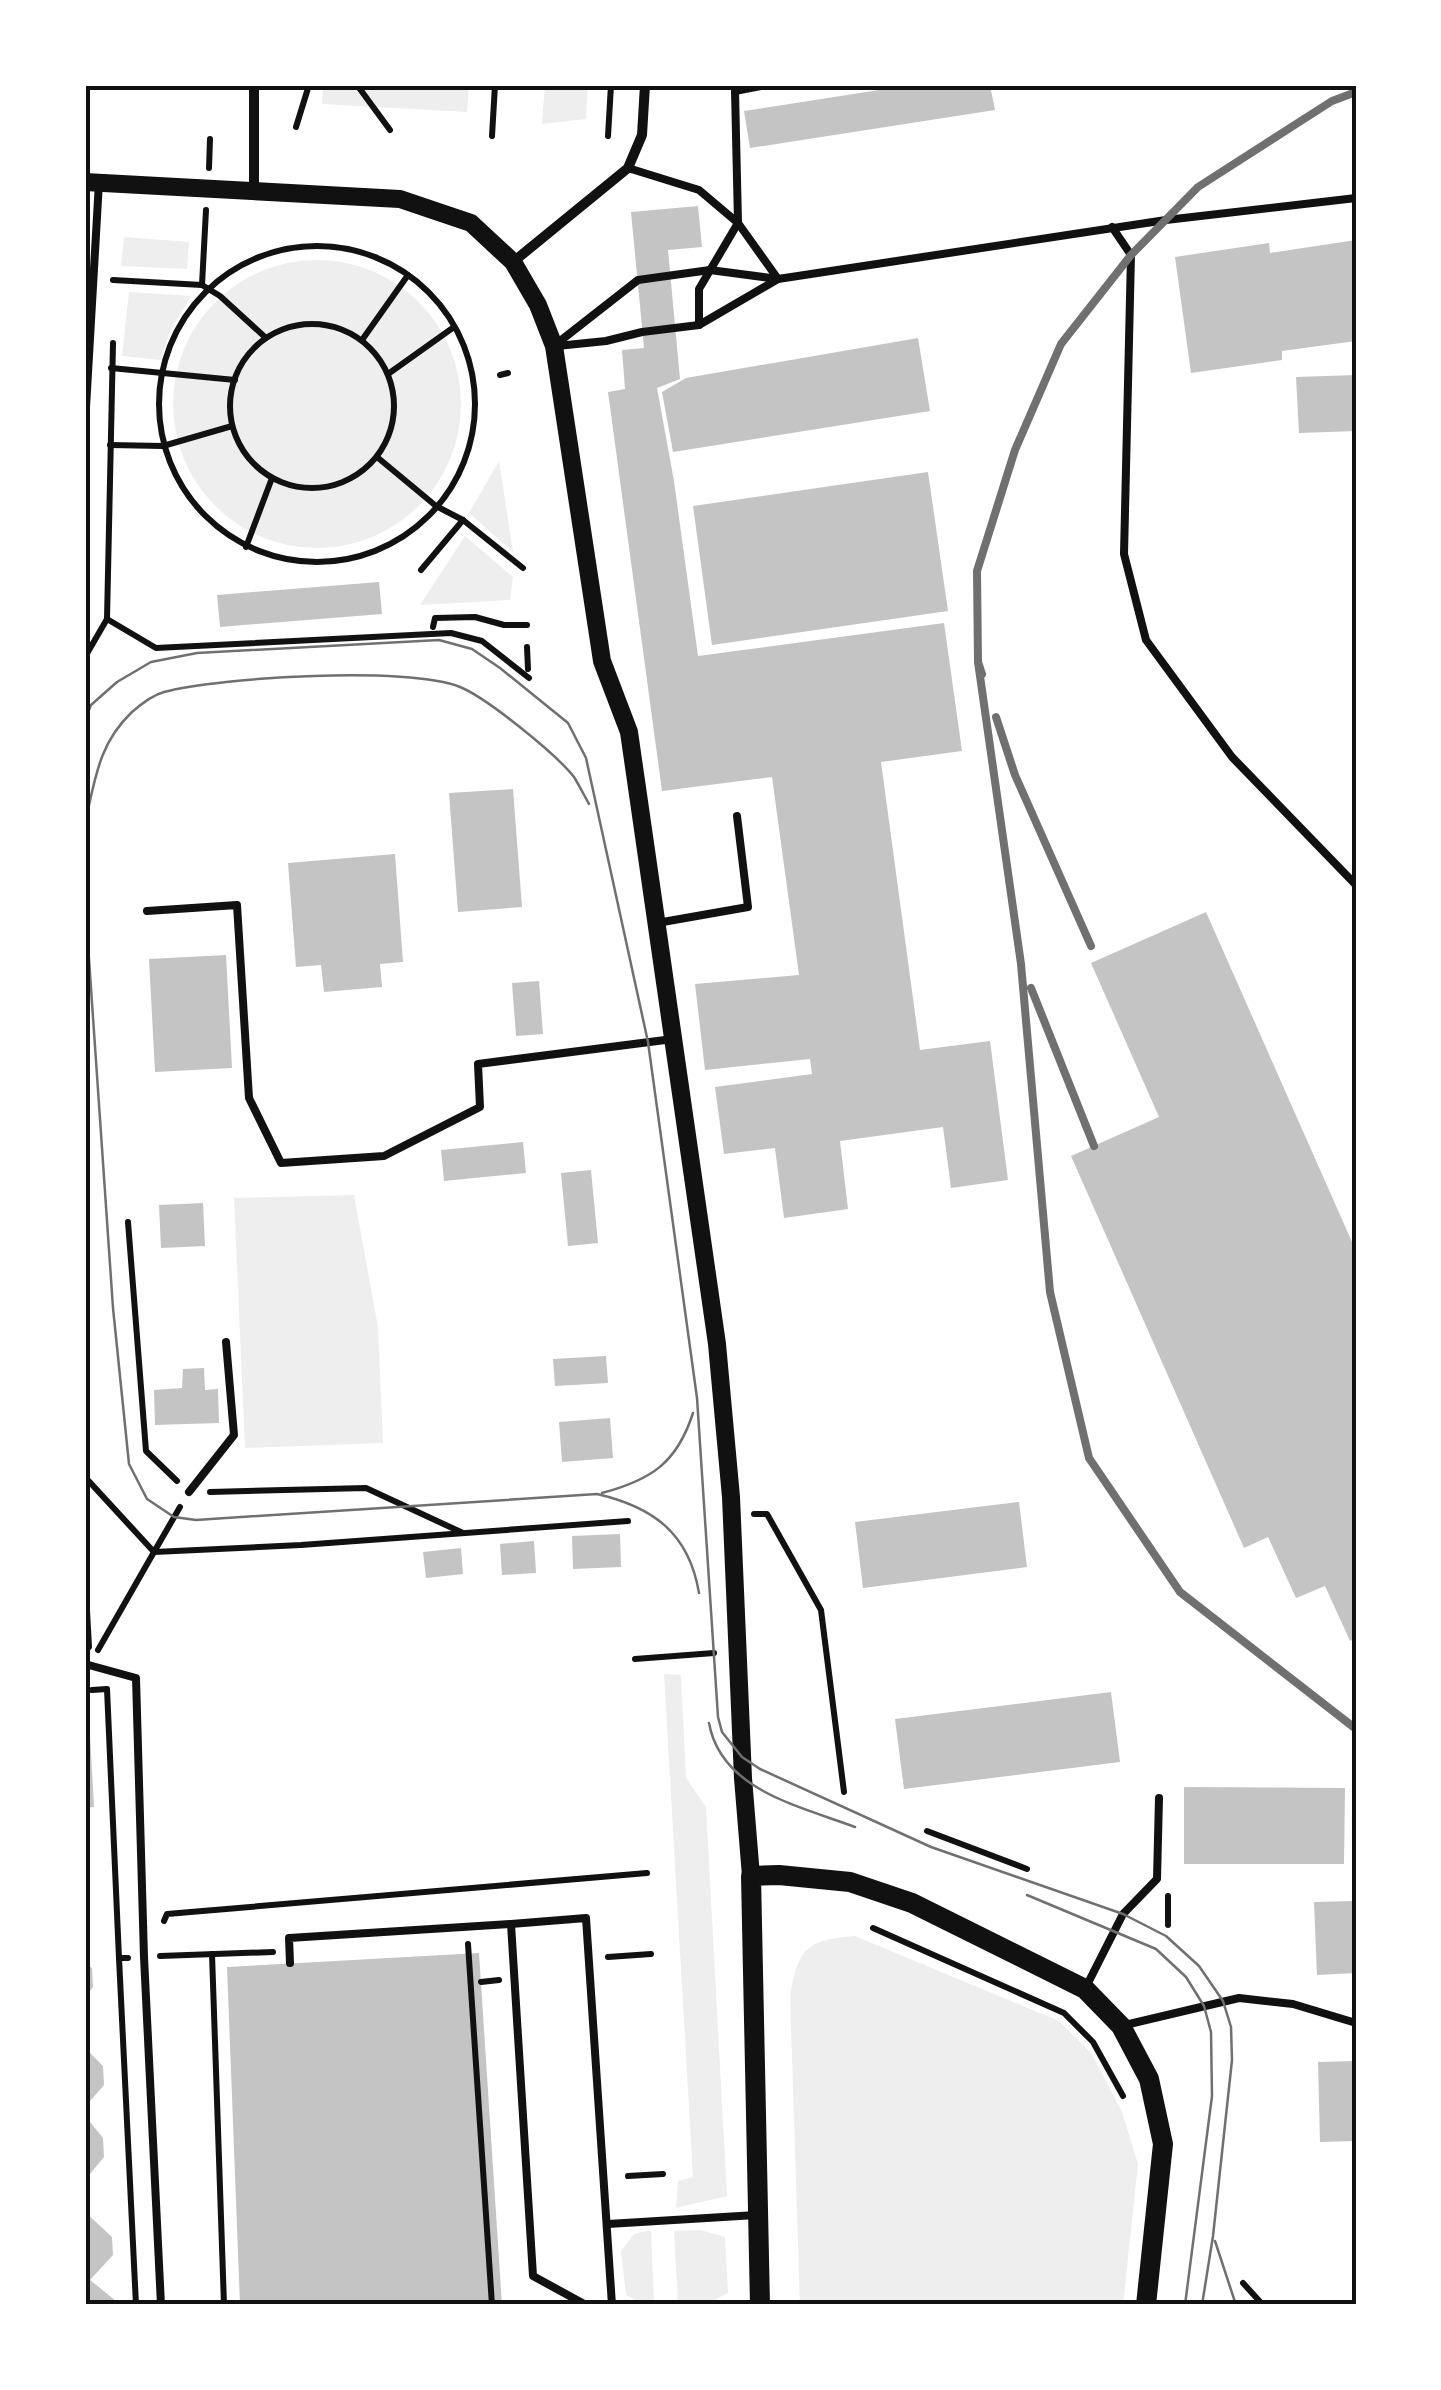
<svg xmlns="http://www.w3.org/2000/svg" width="1441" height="2390" viewBox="0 0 1441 2390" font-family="'Nunito Sans',sans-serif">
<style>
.green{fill:#eee}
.building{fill:#c4c4c4}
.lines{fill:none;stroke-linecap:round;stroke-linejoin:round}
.path{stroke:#111;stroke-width:6}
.service{stroke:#111;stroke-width:8}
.minor{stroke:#111;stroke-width:10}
.tertiary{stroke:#111;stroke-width:18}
.secondary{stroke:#111;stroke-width:20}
.tram{stroke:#707070;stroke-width:2.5}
.rail{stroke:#707070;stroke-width:8}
.neatline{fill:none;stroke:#111;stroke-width:4}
</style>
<rect width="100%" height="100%" fill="#fff"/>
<g class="green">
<polygon points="323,85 469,85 467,112 322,104"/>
<polygon points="545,85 588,85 586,119 542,124"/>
<polygon points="124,237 189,242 187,269 121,266"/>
<circle cx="317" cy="404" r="144"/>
<polygon points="129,292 191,296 170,331 161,360 122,356"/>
<polygon points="499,461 513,552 469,513"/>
<polygon points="465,536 513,577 510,600 420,605"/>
<polygon points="354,1195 378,1327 383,1443 245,1448 234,1198"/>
<polygon points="664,1674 681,1675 686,1778 706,1807 727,2196 676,2208 678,2181 693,2177"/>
<path d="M855,1936l204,85 33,33 30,58 16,52 -15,141h-323l-10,-310c9,-47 16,-55 65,-59z"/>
<polygon points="651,2230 654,2301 641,2303 626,2295 621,2251 634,2234"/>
<polygon points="700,2230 725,2237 728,2293 710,2302 678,2305 674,2231"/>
</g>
<g class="building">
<polygon points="911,85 990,85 995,110 750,148 744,111"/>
<polygon points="698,206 702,247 668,250 680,379 657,388 674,481 698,656 944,623 962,751 881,762 920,1050 990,1041 1008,1180 951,1188 943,1127 840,1141 848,1209 784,1218 775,1148 724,1154 715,1087 812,1074 810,1059 705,1070 695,984 799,975 772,777 662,791 608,392 625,389 622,350 644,348 631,212"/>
<polygon points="1356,240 1356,341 1282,351 1282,360 1191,373 1175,257 1269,243 1270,253"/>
<polygon points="918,338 930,411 673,452 662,392 686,378"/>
<polygon points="1356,375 1356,431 1299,433 1296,377"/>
<polygon points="928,472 948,611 712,645 693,506"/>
<polygon points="379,582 382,614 220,627 217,595"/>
<polygon points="513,789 522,907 458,912 449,793"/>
<polygon points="395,854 403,962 380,964 382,987 324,992 321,965 296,967 288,863"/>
<polygon points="1206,912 1356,1251 1356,1638 1350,1641 1325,1586 1296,1598 1268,1537 1244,1548 1071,1156 1159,1117 1091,963"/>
<polygon points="226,955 232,1068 155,1072 149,959"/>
<polygon points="539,981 543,1034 516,1036 512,983"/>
<polygon points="523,1142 526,1173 444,1181 441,1150"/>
<polygon points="591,1170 598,1243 568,1246 561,1173"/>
<polygon points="203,1203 205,1246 161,1248 159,1205"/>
<polygon points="606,1356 608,1383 555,1386 553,1359"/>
<polygon points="204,1368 205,1390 218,1389 219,1423 155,1425 154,1390 182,1388 183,1369"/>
<polygon points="610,1418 613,1458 562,1462 559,1422"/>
<polygon points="1019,1502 1027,1567 863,1588 855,1522"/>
<polygon points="620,1534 621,1567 573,1569 572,1536"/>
<polygon points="534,1541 536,1573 502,1575 500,1544"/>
<polygon points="461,1548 463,1574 426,1578 423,1552"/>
<polygon points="1111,1692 1120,1762 904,1789 895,1719"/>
<polygon points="85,1717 89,1717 94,1807 85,1808"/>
<polygon points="1184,1787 1345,1788 1344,1864 1184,1864"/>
<polygon points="1356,1901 1356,1973 1317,1975 1314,1902"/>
<polygon points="479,1953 502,2305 240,2305 227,1967"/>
<polygon points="85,1962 92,1968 93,1987 85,1998"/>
<polygon points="85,2048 103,2066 104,2085 85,2107"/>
<polygon points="1356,2061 1356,2141 1320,2142 1318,2062"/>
<polygon points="85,2116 103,2138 104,2157 85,2180"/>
<polygon points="85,2212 112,2237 113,2255 90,2280 121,2305 85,2305"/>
</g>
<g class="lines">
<g class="path">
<polyline points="357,85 390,130"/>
<polyline points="296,127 309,85"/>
<polyline points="492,136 495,85"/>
<polyline points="608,136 611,85"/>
<polyline points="209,168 210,139"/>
<circle cx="317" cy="404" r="158"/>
<polyline points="113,280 202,285 220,296 266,338"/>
<polyline points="202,285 206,210"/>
<circle cx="312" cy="406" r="82"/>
<polyline points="362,340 408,275"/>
<polyline points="111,368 235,380"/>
<polyline points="388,374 454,327"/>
<polyline points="500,375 508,373"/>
<polyline points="110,445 163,446 232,426"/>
<polyline points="377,457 436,506 463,520 523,568"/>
<polyline points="246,547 272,478"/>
<polyline points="421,570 463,520"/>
<polyline points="107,619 156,648 451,633 482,641 529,678"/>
<polyline points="433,627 435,618 475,617 504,625 527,625"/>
<polyline points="527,647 528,669"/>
<polyline points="85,657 107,619 113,343"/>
<polyline points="128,1222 146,1451 177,1481"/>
<polyline points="85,1477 154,1552 180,1507"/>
<polyline points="210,1492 366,1488 463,1533"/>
<polyline points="754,1514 767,1514 821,1610 844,1792"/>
<polyline points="85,1574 89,1647"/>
<polyline points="98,1650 154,1552 301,1545 628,1521"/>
<polyline points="635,1659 714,1653"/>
<polyline points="92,1690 107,1689 119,1958 128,1958"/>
<polyline points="927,1831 1027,1869"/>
<polyline points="164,1921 167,1914 647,1873"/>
<polyline points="1168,1925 1168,1896"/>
<polyline points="873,1928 1064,2013 1093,2042 1123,2096"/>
<polyline points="468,1944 492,2305"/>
<polyline points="212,1954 224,2305"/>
<polyline points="160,1956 273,1952"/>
<polyline points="608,1957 651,1954"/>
<polyline points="119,1958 136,2305"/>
<polyline points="481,1982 499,1980"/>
<polyline points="628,2176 663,2174"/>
<polyline points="1243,2283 1263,2305"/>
</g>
<g class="service">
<polyline points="766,85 735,91 738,223 778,279"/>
<polyline points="628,168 699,190 738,223 699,289 699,325"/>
<polyline points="1112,227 1131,255 1124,554 1146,640 1232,757 1356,885"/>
<polyline points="555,345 638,280 710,270 778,279 1166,220 1356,198"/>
<polyline points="557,346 606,341 642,332 699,325 778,279"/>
<polyline points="85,425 99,182"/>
<polyline points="147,911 237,905 249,1098 281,1163 384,1156 480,1107 478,1064 673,1039"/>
<polyline points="657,923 748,907 737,816"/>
<polyline points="189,1492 234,1435 226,1342"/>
<polyline points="85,1664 136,1678 144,1957 161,2305"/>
<polyline points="290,1963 289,1938 511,1924"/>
<polyline points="1087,1985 1123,1914 1157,1879 1159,1798"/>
<polyline points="1125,2025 1239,1998 1293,2004 1356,2023"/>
<polyline points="608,2224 756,2215"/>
<polyline points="586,2305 533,2276 511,1924 586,1918 612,2305"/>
</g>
<g class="minor">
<polyline points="254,189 254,85"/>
<polyline points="513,262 628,168 642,135 645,85"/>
</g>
<polyline class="tertiary" points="85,182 400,199 471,223 513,262 538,305 554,346 602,661 629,732 717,1344 731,1497 743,1778 751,1876"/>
<polyline class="secondary" points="760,2305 751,1876 779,1875 850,1882 912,1903 1085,1989 1121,2026 1149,2079 1163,2144 1146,2305"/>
<g class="tram">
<polyline points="85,720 91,705 117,682 151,662 197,653 439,640 472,649 500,668 568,723 586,758 648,1042 697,1398 718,1717 722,1732 742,1757 760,1769 931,1847 1123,1914 1166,1936 1199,1966 1223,2001 1231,2027 1232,2060 1213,2236 1202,2305"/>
<path d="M85,823c10,-42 13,-79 47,-111 8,-7 21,-17 32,-20 55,-15 245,-26 296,-5 27,11 96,67 114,90 5,8 10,18 15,27"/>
<path d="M85,901l28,407 16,156 18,35 27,18 22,3 401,-26c56,13 92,39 102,99"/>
<path d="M602,1493c49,-13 75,-30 91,-80"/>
<path d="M709,1723c12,67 90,83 146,104"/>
<polyline points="1027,1895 1156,1949 1186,1977 1204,2006 1211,2032 1212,2096 1185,2305"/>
<polyline points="1215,2241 1236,2305"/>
</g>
<g class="rail">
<polyline points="978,662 1021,964 1050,1292 1089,1458 1180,1592 1356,1729"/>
<polyline points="982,674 978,662 977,571 1015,450 1061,344 1131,255 1198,187 1332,101 1356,92"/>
<polyline points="996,717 1015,775 1091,946"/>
<polyline points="1031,988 1094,1146"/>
</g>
</g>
<rect width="1441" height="2390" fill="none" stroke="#ffffff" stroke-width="175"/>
<rect x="88" y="88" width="1266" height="2214" class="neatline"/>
</svg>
